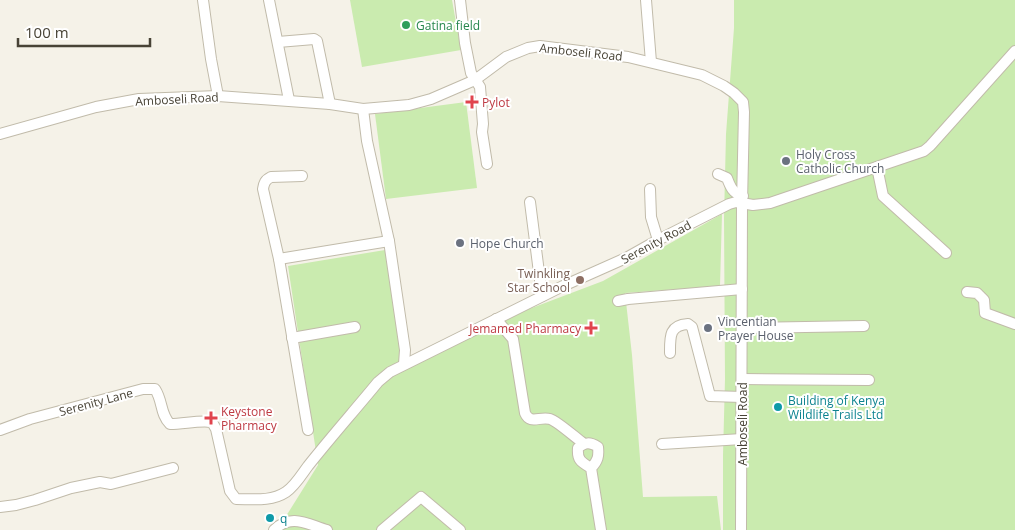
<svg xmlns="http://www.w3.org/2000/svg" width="1015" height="530" viewBox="0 0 1015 530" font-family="'Open Sans',sans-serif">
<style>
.green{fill:#caebaf}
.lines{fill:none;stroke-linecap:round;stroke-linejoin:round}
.minor-casing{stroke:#c1bbaa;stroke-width:12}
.minor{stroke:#fff;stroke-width:10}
.leisure-dot{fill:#2e9e5b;stroke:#fff;stroke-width:2}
.health-dot{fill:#e0444e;stroke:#fff;stroke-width:2}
.worship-dot{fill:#6b7280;stroke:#fff;stroke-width:2}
.education-dot{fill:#8d6e63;stroke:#fff;stroke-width:2}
.culture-dot{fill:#0f9aa8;stroke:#fff;stroke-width:2}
.labels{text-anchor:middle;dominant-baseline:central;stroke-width:4;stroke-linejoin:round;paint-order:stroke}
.leisure-label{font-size:12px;fill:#27864d;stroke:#fff;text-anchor:start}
.street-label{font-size:12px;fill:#484336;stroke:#fff}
.health-label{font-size:12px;fill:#be3a42;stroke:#fff;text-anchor:start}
.worship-label{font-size:12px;fill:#5b616d;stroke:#fff;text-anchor:start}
.education-label{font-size:12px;fill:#785e54;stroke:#fff;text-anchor:end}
.culture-label{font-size:12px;fill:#0d838f;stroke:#fff;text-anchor:start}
</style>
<rect width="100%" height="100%" fill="#f5f2e8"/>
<g class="green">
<polygon points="350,0 452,0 461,50 362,67"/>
<polygon points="734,0 1015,0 1015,530 723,530 723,455 725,379 724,218 726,134 734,28"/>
<polygon points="466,102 477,188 386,199 375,114"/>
<polygon points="722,214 720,286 625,293 632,355 643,497 717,496 721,530 272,530 288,513 318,465 288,266 385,250 409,357 447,340 603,281"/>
</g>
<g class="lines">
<g class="minor-casing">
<g id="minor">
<polyline points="203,0 211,59 218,96"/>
<polyline points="269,0 289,100"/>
<polyline points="460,0 465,43 471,73 480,87 483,124 482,132 487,164"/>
<polyline points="646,0 651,62"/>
<polyline points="278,42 314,39 317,41 330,104"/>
<polyline points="363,109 367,141 389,241 405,350 404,364"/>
<polyline points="0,134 96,107 139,99 218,96 330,104 363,109 409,105 431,99 475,80 506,57 528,48 540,46 628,57 702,75 724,86 734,93 743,102 744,112 742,203 741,530"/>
<polyline points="877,167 883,196 946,253"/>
<path d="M718,174l9,4c3,8 6,16 16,18"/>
<path d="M302,176l-31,1c-6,3 -7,6 -8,12l16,70 29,171"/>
<polyline points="650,189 651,217 658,240"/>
<polyline points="530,202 542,296"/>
<polyline points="279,259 389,241"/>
<polyline points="967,292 977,293 984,300 985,313 1015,324"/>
<polyline points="618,301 628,299 742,289"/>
<path d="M496,319l17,20 12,74c5,12 15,3 25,6 7,2 26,19 33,24"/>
<polyline points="742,328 864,326"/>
<polyline points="292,338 355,327"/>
<path d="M670,353c0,-16 -1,-28 18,-29l4,3 18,69 32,1"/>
<polyline points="742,379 869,380"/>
<path d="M0,430l30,-11 113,-30h12c8,12 5,25 15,35 14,0 29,-4 42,-2l4,7 14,62 6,8c16,0 35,3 50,-7 9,-6 16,-18 22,-26 23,-29 47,-56 70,-84l12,-10 173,-86 63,-28 32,-18 71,-36 7,-2 17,3 17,-2 154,-52 6,-5 85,-95"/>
<polyline points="662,444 742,439"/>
<path d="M591,468c7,-7 8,-12 7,-21 -8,-5 -13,-5 -20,1 -1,12 3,14 13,20l10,62"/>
<polyline points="0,507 16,505 35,500 71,488 100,482 111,484 173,468"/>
<path d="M274,530c17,-17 33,-6 53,0"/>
<polyline points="382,530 421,497 460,530"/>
</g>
</g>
<use href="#minor" class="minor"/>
</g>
<circle class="leisure-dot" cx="406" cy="25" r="5"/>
<g class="health-dot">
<path d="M469.5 94.5h5v5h5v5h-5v5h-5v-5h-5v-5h5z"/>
<path d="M588.5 320.5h5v5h5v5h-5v5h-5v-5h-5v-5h5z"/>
<path d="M208.5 410.5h5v5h5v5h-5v5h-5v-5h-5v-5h5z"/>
</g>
<g class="worship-dot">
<circle cx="786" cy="161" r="5"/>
<circle cx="460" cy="243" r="5"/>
<circle cx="708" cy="328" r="5"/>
</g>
<circle class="education-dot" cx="580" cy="280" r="5"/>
<g class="culture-dot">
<circle cx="778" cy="407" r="5"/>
<circle cx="270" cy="518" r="5"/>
</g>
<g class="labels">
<g class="leisure-label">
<text x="416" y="25">Gatina field</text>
</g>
<g class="street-label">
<text transform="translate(581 52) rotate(6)">Amboseli Road</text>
<text transform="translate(177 99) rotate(-3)">Amboseli Road</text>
<text transform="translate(656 242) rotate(-28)">Serenity Road</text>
<text transform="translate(96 402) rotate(-15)">Serenity Lane</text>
<text transform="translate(742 424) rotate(-90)">Amboseli Road</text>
</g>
<g class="health-label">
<text x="482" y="102">Pylot</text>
<text x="581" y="328" text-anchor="end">Jemamed Pharmacy</text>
<text x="221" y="411">Keystone<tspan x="221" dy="14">Pharmacy</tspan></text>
</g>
<g class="worship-label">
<text x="796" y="154">Holy Cross<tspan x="796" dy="14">Catholic Church</tspan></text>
<text x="470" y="243">Hope Church</text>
<text x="718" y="321">Vincentian<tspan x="718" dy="14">Prayer House</tspan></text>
</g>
<g class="education-label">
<text x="570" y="273">Twinkling<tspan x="570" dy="14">Star School</tspan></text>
</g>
<g class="culture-label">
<text x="788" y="400">Building of Kenya<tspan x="788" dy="14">Wildlife Trails Ltd</tspan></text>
<text x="280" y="518">q</text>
</g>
</g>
<path d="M18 38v8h132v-8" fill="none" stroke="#484336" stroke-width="2.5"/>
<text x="25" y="38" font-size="15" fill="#484336" stroke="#ffffff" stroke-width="4" paint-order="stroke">100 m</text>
</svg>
